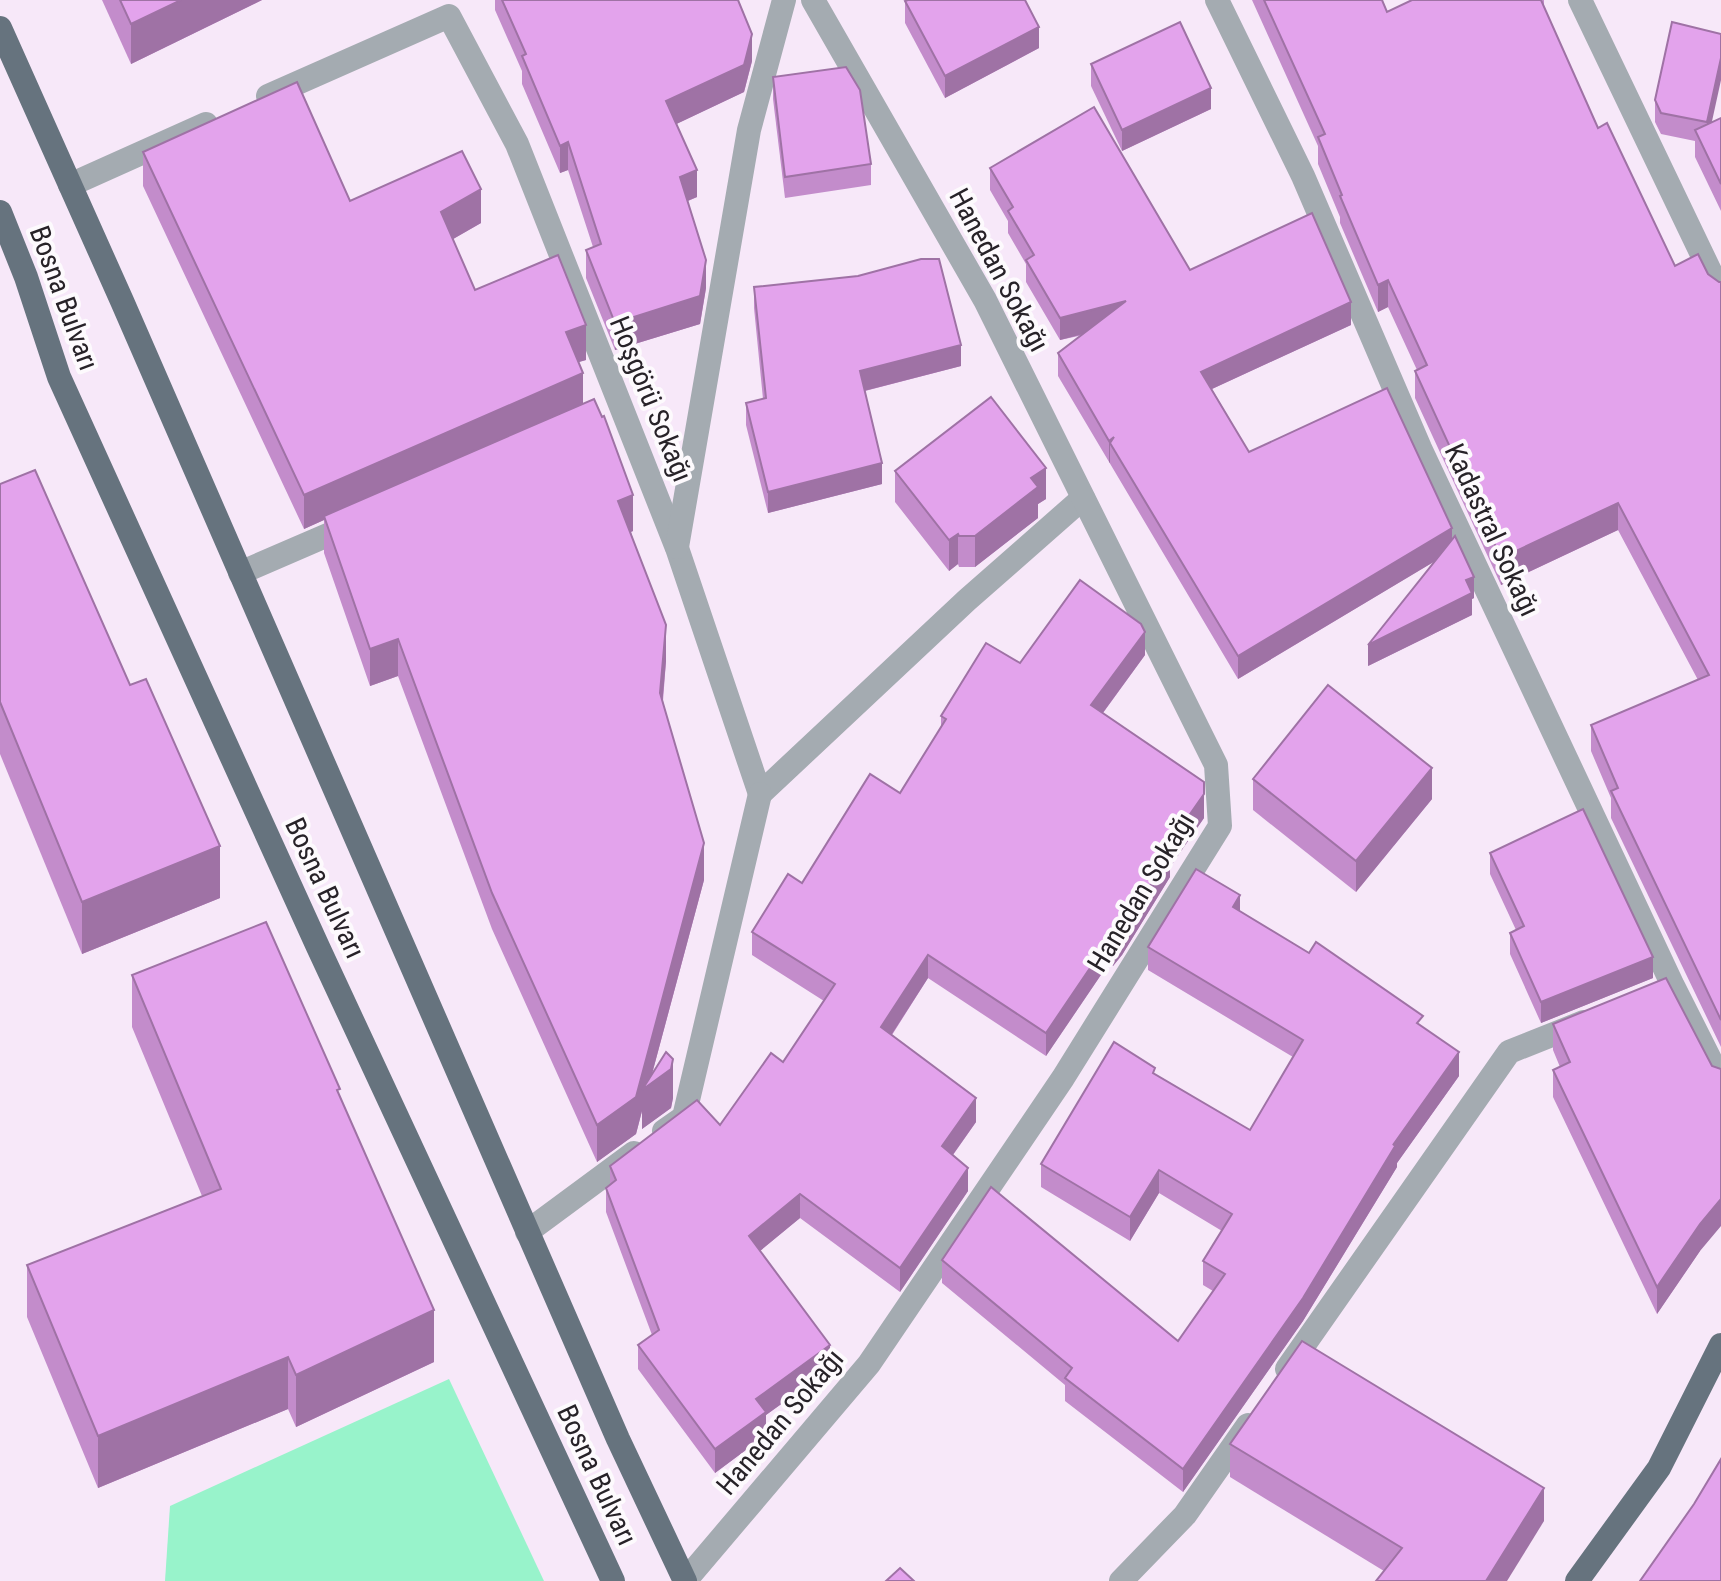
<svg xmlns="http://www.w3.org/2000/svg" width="1721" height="1581" viewBox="0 0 1721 1581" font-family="'Roboto Condensed',sans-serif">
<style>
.green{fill:#98f3cb}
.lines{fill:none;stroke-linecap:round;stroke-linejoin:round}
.minor{stroke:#a4abb1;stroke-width:24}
.major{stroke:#66737e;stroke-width:24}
.wall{fill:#c38ccb}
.shaded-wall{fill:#9f72a5}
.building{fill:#e3a3ec;stroke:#9f72a5;stroke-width:2}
.labels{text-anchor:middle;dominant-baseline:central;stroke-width:8;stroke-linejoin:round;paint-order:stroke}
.street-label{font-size:28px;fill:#272228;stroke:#fdfafd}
</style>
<rect width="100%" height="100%" fill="#f7e8f9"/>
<polygon class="green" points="449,1379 544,1581 165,1581 170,1506"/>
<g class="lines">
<g class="minor">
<polyline points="1217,0 1303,176 1420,448 1673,986 1721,1081"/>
<polyline points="1580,0 1721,294"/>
<polyline points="268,96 449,16 517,144 677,548 760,794 967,600 1083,498"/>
<polyline points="70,185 206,124"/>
<polyline points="677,547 749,130 784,0"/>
<polyline points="240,573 351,525"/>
<polyline points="664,1131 684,1117 760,794"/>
<polyline points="527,1232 634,1153"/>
<polyline points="1287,1369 1509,1052 1584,1022"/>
<polyline points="685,1581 869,1364 1063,1078 1220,826 1216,765 985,300 813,0"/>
<polyline points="1121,1581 1185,1515 1248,1425"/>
</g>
<g class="major">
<polyline points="0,28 122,301 618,1439 685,1581"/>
<polyline points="0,212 26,277 59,377 318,947 613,1581"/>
<polyline points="1577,1581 1659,1468 1721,1345"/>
</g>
</g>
<g class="wall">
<polygon points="102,0 262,0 131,64"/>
<polygon points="495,0 738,0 752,61 744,92 676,124 697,197 688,201 706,288 700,324 615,350 586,278 586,250 593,247 568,170 560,173 522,84 522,71 495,10"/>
<polygon points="1252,0 1382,0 1387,12 1544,0 1544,7 1598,128 1675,266 1708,274 1719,282 1721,282 1721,1047 1611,818 1611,798 1591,751 1591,725 1698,680 1618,530 1501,585 1415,398 1415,371 1417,370 1388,307 1378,312 1340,223 1340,217 1318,164 1318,146"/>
<polygon points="905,1 1039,48 945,98 905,23"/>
<polygon points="1091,64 1211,109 1122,151 1091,86"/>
<polygon points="773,77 871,164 871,185 785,198 773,99"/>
<polygon points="1655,100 1712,122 1721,118 1721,211 1695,157 1695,141 1661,134 1655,122"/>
<polygon points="143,152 350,201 481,223 453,239 475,290 586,360 578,362 583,404 633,531 631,532 666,661 663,701 704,880 652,1074 673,1098 671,1108 642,1129 642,1111 636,1134 597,1162 492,929 398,676 370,686 324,553 324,520 304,529 143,186"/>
<polygon points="990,168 1190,270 1351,325 1212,389 1249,452 1452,539 1474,598 1472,599 1472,615 1368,666 1435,561 1238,679 1058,376 1058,353 1083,335 1060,340 1026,282 1026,264 1008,233 1008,221 990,190"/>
<polygon points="754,287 961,366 865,391 882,484 768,513 746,425 746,403 763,399 754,308"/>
<polygon points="895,471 1046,499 1038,504 1038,518 975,567 959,567 958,564 949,571 895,502"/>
<polygon points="0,484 220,898 82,954 0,754"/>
<polygon points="1145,655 1103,713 1204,818 1170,867 1170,877 1122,955 1113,966 1109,963 1046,1056 928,978 892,1035 976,1122 953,1155 968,1191 900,1292 800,1218 760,1251 830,1369 766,1415 766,1435 715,1473 638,1369 638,1345 652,1335 606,1212 606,1188 610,1185 610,1166 720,1125 783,1062 824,1001 752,955 752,932 802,883 900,793 941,727 941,716 1020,663"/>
<polygon points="1253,779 1432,799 1356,892 1253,810"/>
<polygon points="1490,853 1653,978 1541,1023 1510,954 1510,933 1516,930 1490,874"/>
<polygon points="1240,911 1423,1027 1459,1076 1397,1163 1397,1167 1303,1321 1183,1492 1065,1401 1065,1385 942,1283 942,1260 1178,1341 1213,1291 1203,1285 1203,1261 1222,1231 1159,1193 1130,1241 1041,1187 1041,1164 1155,1074 1250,1130 1293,1057 1148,970 1148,947"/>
<polygon points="132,975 340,1097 434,1362 296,1427 288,1409 98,1488 27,1317 27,1265 202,1196 132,1027"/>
<polygon points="1553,1024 1719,1069 1700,1251 1657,1314 1553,1097 1553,1070 1560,1067 1553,1050"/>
<polygon points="1230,1444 1544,1521 1384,1571 1230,1477"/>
</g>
<g class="shaded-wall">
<polygon points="181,0 262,0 131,64 131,24"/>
<polygon points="1039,27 1039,48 945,98 945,76"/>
<polygon points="752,34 752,61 744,92 666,129 666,101"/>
<polygon points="1721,58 1721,80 1707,144 1707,122"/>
<polygon points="1211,88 1211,109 1122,151 1122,130"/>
<polygon points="568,142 568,170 560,173 560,146"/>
<polygon points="697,170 697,197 680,204 680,177"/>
<polygon points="481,189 481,223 441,246 441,212"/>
<polygon points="706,260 706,288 700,324 615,350 615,323"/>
<polygon points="1388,280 1388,307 1378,312 1378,285"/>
<polygon points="1126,301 1126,323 1060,340 1060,318"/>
<polygon points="1351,302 1351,325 1201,394 1201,372"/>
<polygon points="586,325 586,360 566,366 566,332"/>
<polygon points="961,345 961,366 860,392 860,371"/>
<polygon points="583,373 583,408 324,516 324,520 304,529 304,495"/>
<polygon points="1114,437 1110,443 1110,462 1109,463 1109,441"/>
<polygon points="882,463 882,484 768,513 768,492"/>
<polygon points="1046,468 1046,499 1038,504 1038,518 975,567 975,536 1031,478"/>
<polygon points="633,495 633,531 618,537 618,501"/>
<polygon points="1618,503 1618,530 1501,585 1501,558"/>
<polygon points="1452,528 1452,551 1238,679 1238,656"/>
<polygon points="958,534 958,564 949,571 949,540"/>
<polygon points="1474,577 1474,598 1472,599 1472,615 1368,666 1368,645 1466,580"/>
<polygon points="666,625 666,661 660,729 660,693"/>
<polygon points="1145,632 1145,655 1091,729 1091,705"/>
<polygon points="398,639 398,676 370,686 370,649"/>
<polygon points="1432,768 1432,799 1356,892 1356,861"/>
<polygon points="1204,794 1204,818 1170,867 1170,877 1122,955 1113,966 1113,942 1165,850"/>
<polygon points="704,843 704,880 649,1085 673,1059 673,1098 671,1108 642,1129 642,1111 636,1134 597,1162 597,1125"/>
<polygon points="220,846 220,898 82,954 82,902"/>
<polygon points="1240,895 1240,919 1233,907"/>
<polygon points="1109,940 1109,963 1046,1056 1046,1033"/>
<polygon points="928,955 928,978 881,1051 881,1027"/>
<polygon points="1653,957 1653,978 1541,1023 1541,1002"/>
<polygon points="1459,1052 1459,1076 1397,1163 1397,1167 1303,1321 1183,1492 1183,1469 1393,1145"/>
<polygon points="976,1098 976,1122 942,1170 942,1146"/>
<polygon points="968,1168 968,1191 900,1292 900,1268"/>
<polygon points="1159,1170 1159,1193 1130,1241 1130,1217"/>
<polygon points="800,1194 800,1218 749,1260 749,1236"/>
<polygon points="1721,1199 1721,1226 1700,1251 1657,1314 1657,1287 1700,1224"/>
<polygon points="434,1310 434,1362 296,1427 296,1375"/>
<polygon points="830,1345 830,1369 766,1415 766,1435 715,1473 715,1449 756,1399"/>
<polygon points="288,1357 288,1409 98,1488 98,1436"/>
<polygon points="1544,1488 1544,1521 1507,1581 1486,1581"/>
</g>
<g class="building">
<polygon points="120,0 181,0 131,24"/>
<polygon points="502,0 738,0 752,34 744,65 666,101 697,170 680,177 706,260 700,296 615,323 586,250 601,244 568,142 560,146 522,56 526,54"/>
<polygon points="908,0 1025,0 1039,27 945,76 905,1"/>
<polygon points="1264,0 1382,0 1387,12 1412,0 1541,0 1598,128 1607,123 1675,266 1698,254 1708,274 1719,282 1721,282 1721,1020 1611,791 1618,788 1591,725 1709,675 1618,503 1501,558 1415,371 1427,365 1410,328 1388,280 1378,285 1340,196 1342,195 1318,137 1325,134"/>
<polygon points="1180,22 1211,88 1122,130 1091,64"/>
<polygon points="1672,22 1721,34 1721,58 1707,122 1661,113 1655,100"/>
<polygon points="846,67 860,90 871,164 785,177 773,77"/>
<polygon points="297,82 350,201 462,151 481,189 441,212 475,290 558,255 586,325 566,332 583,373 304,495 143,152"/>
<polygon points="1094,107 1190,270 1312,213 1351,302 1201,372 1249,452 1387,388 1452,528 1238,656 1110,443 1114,437 1109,441 1058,353 1126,301 1060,318 1026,260 1034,255 1008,211 1013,207 990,168"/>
<polygon points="1721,118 1721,184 1695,130"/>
<polygon points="921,259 939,259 961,345 860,371 882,463 768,492 746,403 766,398 754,287 858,276"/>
<polygon points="991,397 1046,468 1031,478 1038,487 975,536 959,536 958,534 949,540 895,471"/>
<polygon points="594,399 602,417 604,416 633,495 618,501 666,625 660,693 704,843 636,1097 597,1125 492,893 398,639 370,649 324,516"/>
<polygon points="35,470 130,685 146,679 220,846 82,902 0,702 0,484"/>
<polygon points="1455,536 1474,577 1466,580 1472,593 1368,645"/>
<polygon points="1080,580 1141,624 1145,632 1091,705 1204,782 1204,794 1165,850 1170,853 1122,931 1113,942 1109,940 1046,1033 928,955 881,1027 976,1098 942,1146 968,1168 900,1268 800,1194 749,1236 830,1345 756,1399 766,1412 715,1449 638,1345 659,1330 606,1188 616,1180 610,1166 697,1100 720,1125 771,1053 783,1062 835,984 752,932 788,874 802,883 870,774 900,793 946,719 941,716 986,643 1020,663"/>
<polygon points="1328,685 1432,768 1356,861 1253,779"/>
<polygon points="1583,809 1653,957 1541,1002 1510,933 1524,926 1490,853"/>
<polygon points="1196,869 1240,895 1233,907 1309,953 1316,942 1423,1016 1417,1023 1459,1052 1393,1145 1397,1143 1303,1298 1183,1469 1065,1378 1072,1368 942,1260 991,1187 1178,1341 1225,1274 1203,1261 1232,1214 1159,1170 1130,1217 1041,1164 1114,1042 1155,1068 1153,1073 1250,1130 1303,1040 1148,947"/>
<polygon points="266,922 340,1089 337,1090 434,1310 296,1375 288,1357 98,1436 27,1265 221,1189 132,975"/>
<polygon points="1666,978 1712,1066 1721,1069 1721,1199 1700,1224 1657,1287 1553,1070 1570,1062 1553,1024"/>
<polygon points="666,1052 673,1059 671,1069 642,1090"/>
<polygon points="1302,1341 1544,1488 1486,1581 1376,1581 1402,1548 1230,1444"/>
<polygon points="1721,1459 1721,1581 1640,1581 1694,1504"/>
<polygon points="900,1568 914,1581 886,1581"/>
</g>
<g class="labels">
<g class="street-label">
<text transform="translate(999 270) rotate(62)">Hanedan Sokağı</text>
<text transform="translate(64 298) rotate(70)">Bosna Bulvarı</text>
<text transform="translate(651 399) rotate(68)">Hoşgörü Sokağı</text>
<text transform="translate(1492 530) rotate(65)">Kadastral Sokağı</text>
<text transform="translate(325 888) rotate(65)">Bosna Bulvarı</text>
<text transform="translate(1141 892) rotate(-59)">Hanedan Sokağı</text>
<text transform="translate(780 1422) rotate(-50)">Hanedan Sokağı</text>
<text transform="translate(597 1475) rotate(65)">Bosna Bulvarı</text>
</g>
</g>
</svg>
